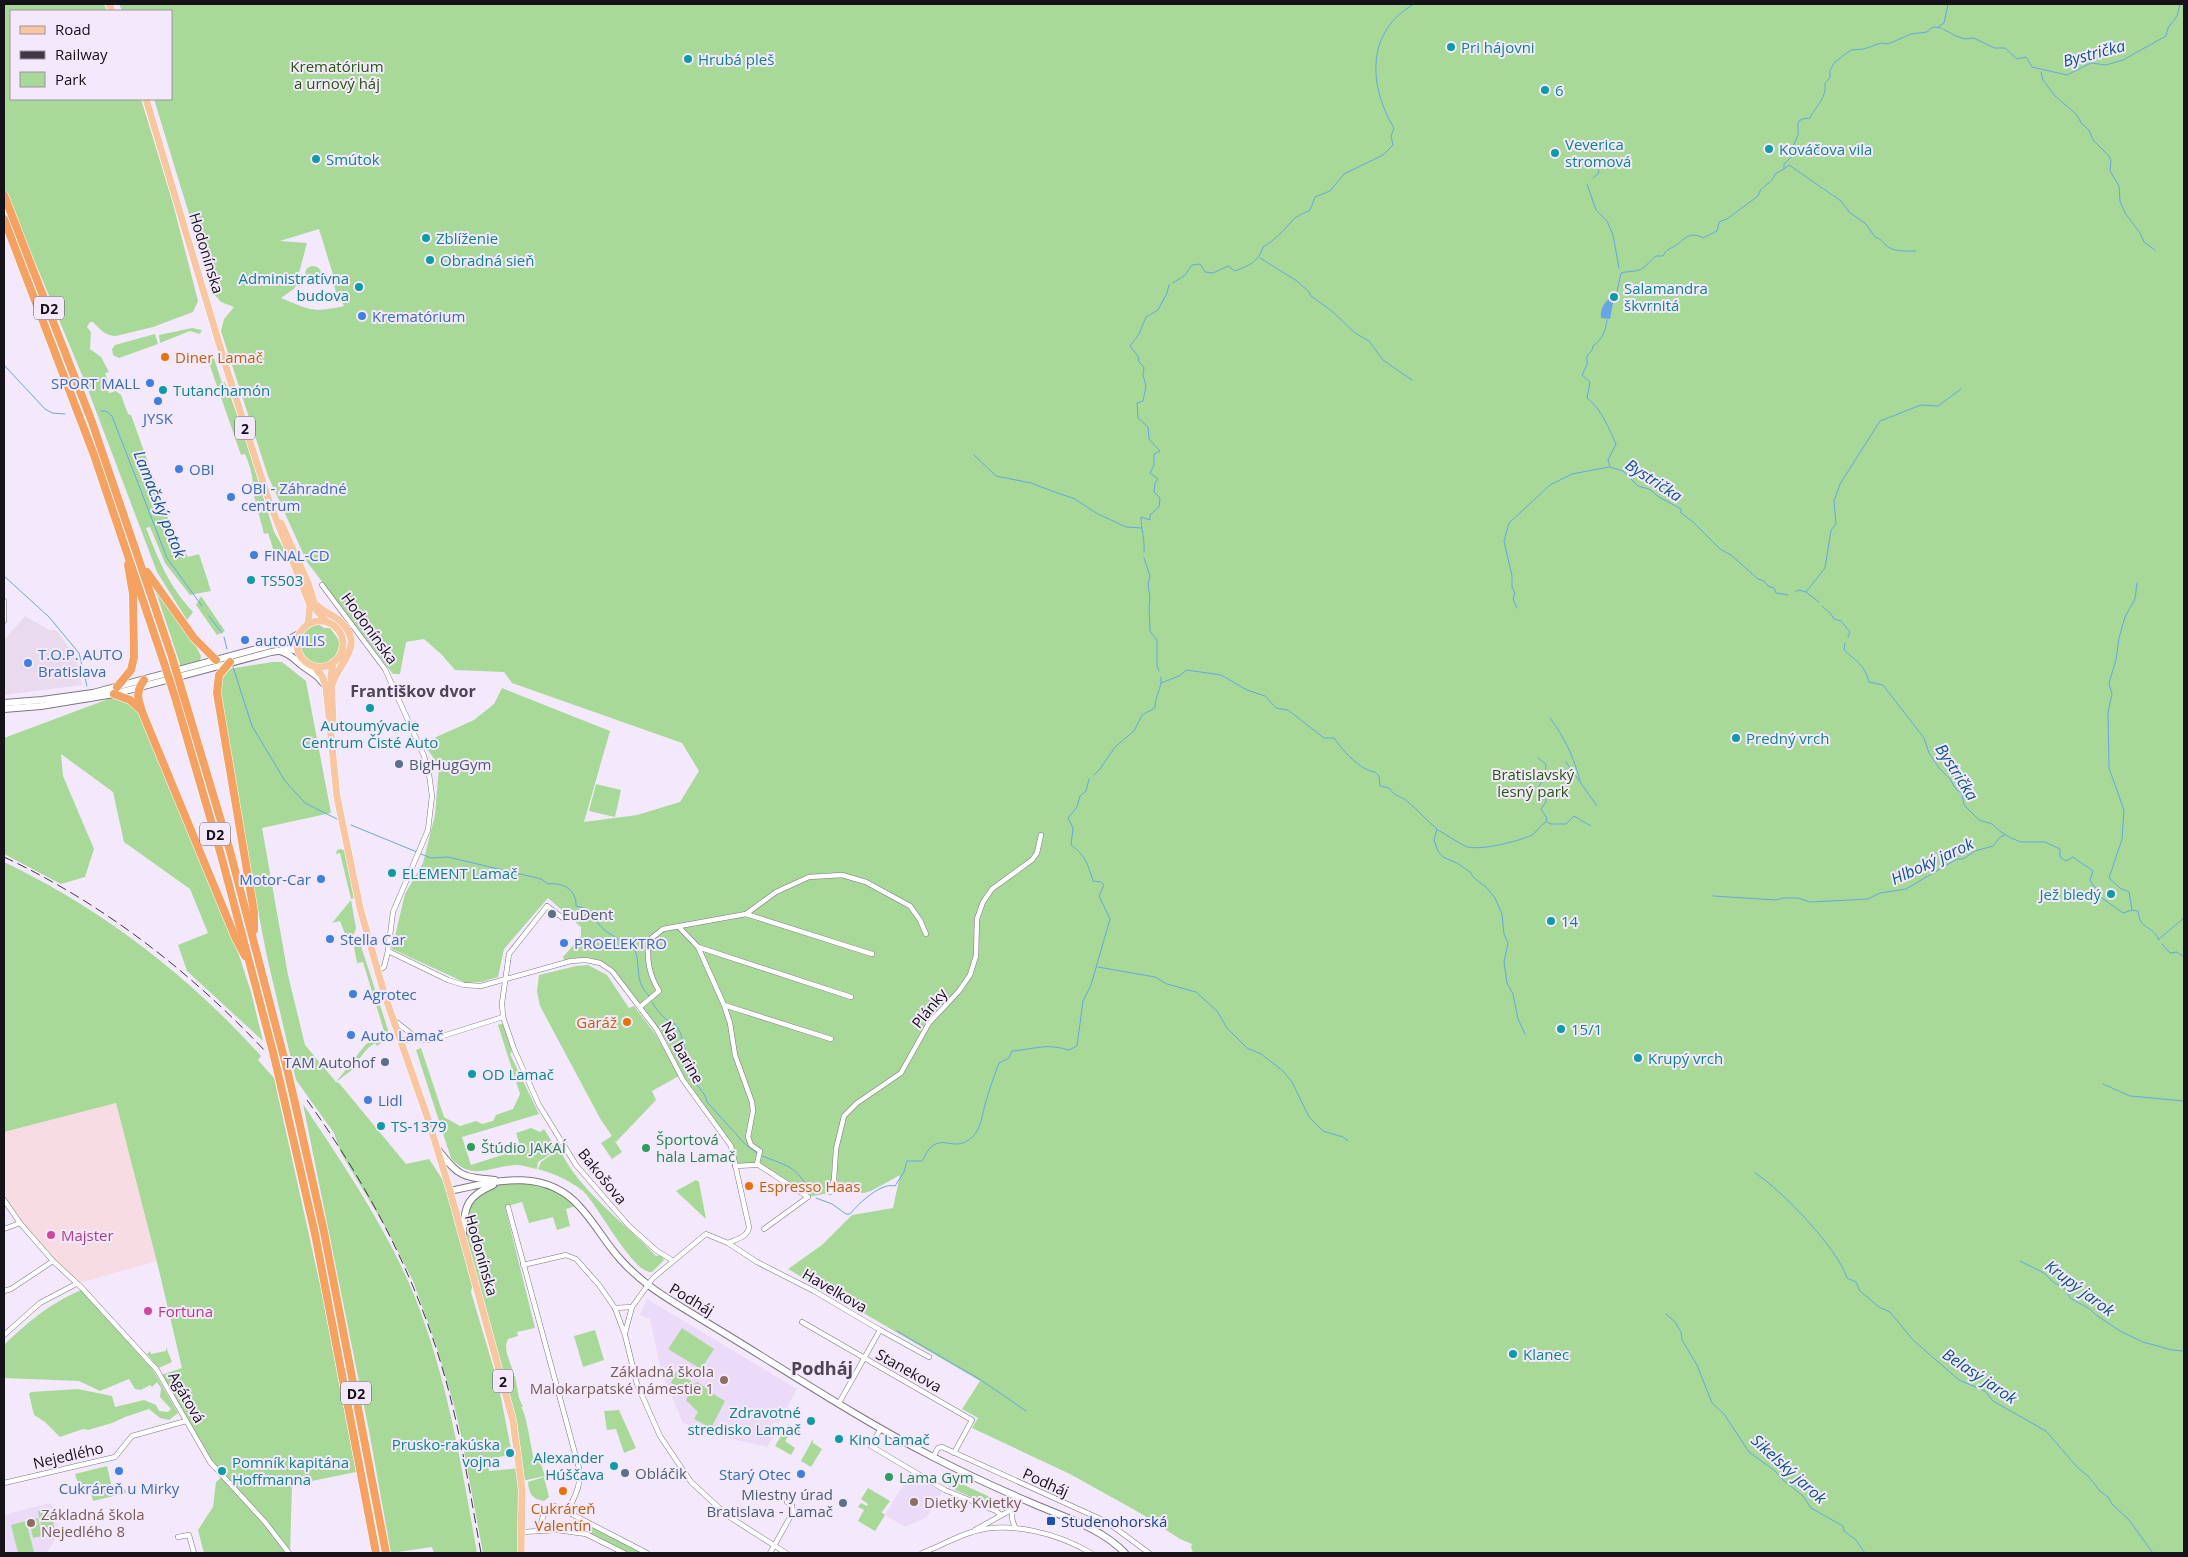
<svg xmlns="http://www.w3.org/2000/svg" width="2188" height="1557" viewBox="0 0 2188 1557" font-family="'Open Sans',sans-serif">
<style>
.commercial{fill:#eadaed}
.industrial{fill:#f7dde3}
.built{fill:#ebdaf8}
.green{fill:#a8d998;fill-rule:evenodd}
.water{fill:#65a7e6}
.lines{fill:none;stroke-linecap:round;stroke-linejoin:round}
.stream{stroke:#65a7e6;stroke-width:1}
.street-casing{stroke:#807489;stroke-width:5.5}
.secondary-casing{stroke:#807489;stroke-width:8}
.primary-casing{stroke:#fff;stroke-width:8}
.highway-casing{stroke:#fff;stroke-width:9}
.street{stroke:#fff;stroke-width:4.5}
.secondary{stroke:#fff;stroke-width:6}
.primary{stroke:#f8c7a1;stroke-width:7}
.highway{stroke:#f4a162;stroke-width:8}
.rail{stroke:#3e3942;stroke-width:1;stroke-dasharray:10 5;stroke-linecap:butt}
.highway-bridge-casing{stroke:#fff;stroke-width:9;stroke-linecap:butt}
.highway-bridge{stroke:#f4a162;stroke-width:8}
.culture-dot{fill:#0f9aa8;stroke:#f4e9fc;stroke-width:2}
.shop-dot{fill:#3f7fe0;stroke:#f4e9fc;stroke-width:2}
.food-dot{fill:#e8710a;stroke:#f4e9fc;stroke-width:2}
.service-dot{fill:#5c6f8a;stroke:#f4e9fc;stroke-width:2}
.leisure-dot{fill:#2e9e5b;stroke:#f4e9fc;stroke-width:2}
.hotel-dot{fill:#d1479c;stroke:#f4e9fc;stroke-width:2}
.education-dot{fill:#8d6e63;stroke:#f4e9fc;stroke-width:2}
.transit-dot{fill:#1a4fb4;stroke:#f4e9fc;stroke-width:2}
.labels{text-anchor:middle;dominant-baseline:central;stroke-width:4;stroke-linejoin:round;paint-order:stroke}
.shield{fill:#f4e9fc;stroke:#59525d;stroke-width:1}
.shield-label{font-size:14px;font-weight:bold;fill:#161219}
.culture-label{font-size:15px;fill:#0d838f;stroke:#f4e9fc;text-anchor:start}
.park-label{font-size:15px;fill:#25580e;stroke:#f4e9fc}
.street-label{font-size:15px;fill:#161219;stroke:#f4e9fc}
.shop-label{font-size:15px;fill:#366cbe;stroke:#f4e9fc;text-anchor:start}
.food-label{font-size:15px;fill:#c56008;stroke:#f4e9fc;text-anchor:start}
.service-label{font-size:15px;fill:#4e5e75;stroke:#f4e9fc;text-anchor:start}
.leisure-label{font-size:15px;fill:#27864d;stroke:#f4e9fc;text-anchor:start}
.hotel-label{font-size:15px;fill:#b23c85;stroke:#f4e9fc;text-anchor:start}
.education-label{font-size:15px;fill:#785e54;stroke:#f4e9fc;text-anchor:start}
.transit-label{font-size:15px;fill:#164399;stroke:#f4e9fc;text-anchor:start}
.water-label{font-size:16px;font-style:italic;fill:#09558f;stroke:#f4e9fc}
.neighbourhood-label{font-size:16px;font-weight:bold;fill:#4f4457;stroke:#f4e9fc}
.quarter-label{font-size:18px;font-weight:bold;fill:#4f4457;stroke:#f4e9fc}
</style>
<rect width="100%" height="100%" fill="#f4e9fc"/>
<polygon class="commercial" points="25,616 49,630 56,630 76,657 82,685 4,695 4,640"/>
<polygon class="industrial" points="116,1103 157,1261 76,1284 20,1223 4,1199 4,1132"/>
<g class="built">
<polygon points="647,1299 797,1389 778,1424 774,1422 772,1425 778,1429 767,1447 724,1437 683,1423 661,1371 650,1319 640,1315"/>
<polygon points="910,1474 942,1492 927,1517 905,1527 885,1515"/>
<polygon points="49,1503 52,1505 60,1531 47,1553 4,1553 4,1515"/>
</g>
<g class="green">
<path d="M4,4h100l3,7h-96v88h130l31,101 26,101 -5,11 -40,15 -37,9c-11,0 -16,-7 -23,-14h-3l-3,5 4,5 -1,17 11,8 8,15 -4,1 4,11 -3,1 3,8 7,-2 5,4 7,19 3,1 44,122 13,20 11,-3 12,37 -21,4 -25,-32 -15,-36 -4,1c13,33 23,58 47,84l-6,8 -30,-48 -72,-190 -81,-194z"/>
<path d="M119,4h2065v1549h-991l-2,-6 1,-3 -12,-5 -40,-26 -70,-39 -98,-46 6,-10 -16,-9 18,-28 -192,-112 34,-24 30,-30 41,-7 7,-33 -29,16 -7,2 -25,-2 -31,6 -50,-33 -23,2 -4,-20 -49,-69 -15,-35 -53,-71c-16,-13 -30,-14 -50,-11l-1,-3 18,-21v-9l-33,-29 -44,51 -6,28 -16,5 -16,1 -74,-34 13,-55 18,-31 12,-48 4,-49 -16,-23 51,-23 20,-16 8,-16 108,43 -26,91 53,-7 43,-13 19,-31 -17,-28 -170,-60 -8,-11 -49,-2 -13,-15 -18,-16 -18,3 -6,32h-7l-86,-112 -39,-86 -47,-145 3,-12 10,-12 -13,-5 -8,-9 -59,-194h17v-88h-49zM319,229l16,52 -2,1 6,20h3l2,4c-33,7 -33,4 -63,-8l14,-10 12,-45 -27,-2z"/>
<circle cx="313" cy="274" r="8"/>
<polygon points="192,328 202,330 200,334 190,331 160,343 159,335"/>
<polygon points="155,334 158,344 119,358 113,355 112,349 115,345"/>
<path d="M214,358l8,25 3,-1 17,46 32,104 9,15v7l-7,4 -8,-25 -4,1 -13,-50 2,-1c-1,-10 -4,-20 -8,-29l-4,1 -33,-95z"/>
<polygon points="158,591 197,648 201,656 200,661 181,667 156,592"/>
<polygon points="201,596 225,631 217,635 196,605"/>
<path d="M318,624l6,4h6l9,12c2,16 -13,31 -29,21 -5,-3 -7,-9 -11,-12 -1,-13 6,-23 19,-25z"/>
<path d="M272,662h10l24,19 25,132 -69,15 26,147 17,70 31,37 30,-38 12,-6 -1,-5 7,-2 -21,-69 -6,1 -3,-16 4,-2 3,1 28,87v4l-12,9 -2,-3 -7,5 -14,17 2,2 -20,15 3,1 67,81 23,-5 21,32 12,44 7,-33 34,-22 34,1 42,24 -13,4 4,17 -13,4 -4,-13 -24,6 -7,-21 -17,5 30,121 -18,4 1,4 -10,3c-6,11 4,25 6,36l-2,1h3l4,22 4,9h-2c5,4 10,42 13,52l5,-1 6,18 -23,5 -1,72h-38l-22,-118 -7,-30 -19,-63 -22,-61 -26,-51 -46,-77 -7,-20 -38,-53 -29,-123 -17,-88 -30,-176 2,-14 7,-10zM474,1276l43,168 3,24 -31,3 -2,-11 25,-6 -14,-71 -27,-91z"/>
<path d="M111,698c13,3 22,5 29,17l98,237 13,40 12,49 -76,-70 -9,-26 30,-12 -18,-44 -66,-47 -11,-50 -52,-38 2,22 31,73 -9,28 -24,7 -57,-30v-116z"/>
<polygon points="596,784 621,790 615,817 589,811"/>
<polygon points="341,849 345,851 354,898 351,899 340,853 336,854 337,850"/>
<path d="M4,862c98,47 184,113 257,194l-3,4 16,18 47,211 35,183 -64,13 -2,68h-86l-6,-23 15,-23 3,-25 6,-5 -12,-15 -49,-87 21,-7 -25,-106 -41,-159 -112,29z"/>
<polygon points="351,900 356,928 354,934 349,936 345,934 340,921 332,923"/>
<polygon points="588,965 607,975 629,1008 634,1006 656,1035 679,1076 652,1091 656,1100 616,1142 614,1140 622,1152 612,1159 601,1143 612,1136 601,1120 540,1006 537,991 539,975 576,966"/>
<path d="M500,1024h3l9,28 -2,2 29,60 -77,23 9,28 50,-16 -5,-16 15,-5 9,4 4,-3 13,21 -19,12 -1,7c-7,-1 -14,-4 -20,-4 -26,1 -45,17 -66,-7l-35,-108 5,-2 23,69 16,9 16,-5 6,3 11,-3 3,-6 17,-6 7,-15 -22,-69z"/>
<path d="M303,1104c38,57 78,116 106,179 37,86 52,179 68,270h-43l-2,-6 -41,6 -21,-117z"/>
<path d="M560,1149c15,38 68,77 96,107l6,-1 2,5 -12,12c-19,2 -54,-67 -69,-81 -14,-11 -28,-17 -45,-22l3,-7z"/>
<polygon points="696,1180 699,1182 706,1219 676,1191"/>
<path d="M81,1290l72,80 25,43 -9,7 -9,-2 -11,-9 -24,8 -13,6 -24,7 -5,-1 -23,8 -15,-15 -11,-7 -5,-21 2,-2 47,-3 34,7 3,11 29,-7 12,5 3,6 9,1 3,-3 -11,-12 1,-9 -4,-6 -5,5 -2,-2 -9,5 -6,-1 -6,-10 -29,12 -21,-10 -75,-3v-33c25,-24 45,-41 77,-55z"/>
<polygon points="682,1328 714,1349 701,1369 668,1349"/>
<polygon points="595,1330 604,1360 583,1367 574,1336"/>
<polygon points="166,1347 172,1362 159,1368 147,1354 150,1351 151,1354 166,1351"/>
<polygon points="678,1372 695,1384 697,1382 710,1390 708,1395 710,1392 725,1401 711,1428 694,1419 698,1412 686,1400 690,1393 671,1383 675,1373"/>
<polygon points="619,1410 636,1448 624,1453 616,1429 607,1430 604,1411"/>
<polygon points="788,1424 800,1431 798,1435 791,1432 785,1441 795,1448 791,1455 775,1446"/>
<polygon points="813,1439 813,1443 822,1449 811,1467 801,1461"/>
<polygon points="107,1466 113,1492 125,1489 126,1493 93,1501 90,1489 80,1491 75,1474"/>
<path d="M544,1477l5,20 -5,4c-12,-2 -15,-7 -16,-19z"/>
<polygon points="953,1480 1001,1502 997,1509 949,1487"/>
<polygon points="868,1488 890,1501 882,1512 880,1511 885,1515 875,1531 858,1521 864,1510 858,1507 861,1503 867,1506 868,1504 861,1499"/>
<polygon points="50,1508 55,1531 43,1534 38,1511"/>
<polygon points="38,1518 42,1536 33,1538 29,1520"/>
<polygon points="26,1521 34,1552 18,1553 11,1525"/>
<polygon points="591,1525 647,1553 624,1553 586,1534"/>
</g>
<path class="water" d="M1609,299l4,4 -3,16 -9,-1c-1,-7 2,-15 8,-19z"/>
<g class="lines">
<g class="stream">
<polyline points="1938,27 1944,23 1948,4"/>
<polyline points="1943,29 1956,36 1965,39 1974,38 1994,48 2005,48 2017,59 2026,57 2032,67 2067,75 2091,63 2106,65 2123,60 2166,36 2168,28 2177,16 2180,4"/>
<polyline points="2041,72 2043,80 2055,96 2076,114 2082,124 2089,130 2093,140 2108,155 2111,160 2110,171 2119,186 2120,201 2125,213 2140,233 2144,242 2155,250"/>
<path d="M1791,151l7,-16v-13l4,-3 8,-1c6,-13 17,-19 15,-35l5,-5v-8l5,-8 16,-12 13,-1 17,-6 7,1 23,-10 16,-2 6,-5 8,1"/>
<path d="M1784,169l5,-4 52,36 8,11 17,12 9,13c7,2 8,6 13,10 8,5 19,4 28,4"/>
<polyline points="1593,178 1598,174 1599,170"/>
<polyline points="1587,184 1596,210 1607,221 1613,235 1619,268"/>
<polyline points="1260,258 1297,281 1308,291 1311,296 1333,312 1355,333 1369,341 1383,360 1412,380"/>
<path d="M1173,283l12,-8 7,-10 8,-1 5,8 8,1 15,-7 7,5c13,-5 24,-9 28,-24 12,-7 20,-16 30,-27 3,-4 12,-7 17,-10l5,-13 15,-6 14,-17 39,-19 10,-10 -2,-9 3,-8c-26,-43 -28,-97 20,-124"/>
<path d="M1612,302l4,-6 5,-23c6,-2 13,-1 18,-3 8,-3 10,-9 17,-14h7c4,-8 8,-7 15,-12 9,-8 14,-12 25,-6l14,-7 2,-9 8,-3 31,-23c2,-11 15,-12 17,-22l9,-5v-5l7,-7"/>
<path d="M1607,320c-1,10 -5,20 -14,26l-1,4 -5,6v9l-5,10 8,7 -3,16c14,10 22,31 29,46l-8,16 2,7 13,4 15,15 11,3 10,8 22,12v4l12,9 27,27 11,6 27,24 6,2 4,5 6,2 2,5 12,2"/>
<polyline points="4,365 45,409 52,413 65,414"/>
<polyline points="101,411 106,411 112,416 167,558 202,606"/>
<polyline points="974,455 996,476 1031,483 1052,491 1075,499 1098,514 1126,527 1141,528"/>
<path d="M1144,552c1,-13 -3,-23 -3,-35l9,3v-5l9,-8 1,-9 -6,-6 1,-9 3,-4 -8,-6 4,-8v-11l6,-3 -11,-12 -1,-12 -10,-9 -1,-15 6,-2 3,-15 -3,-11 1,-8 -5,-5 -1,-6 -8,-10 9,-12 7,-17 12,-7 9,-17 2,-8"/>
<polyline points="1144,558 1150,576 1148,584 1150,598 1149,606 1150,631 1157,640 1157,666 1159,671"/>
<polyline points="4,576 49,617 79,653 87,686"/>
<polyline points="1795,592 1799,590 1806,592 1819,602"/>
<polyline points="1806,592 1825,568 1831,530 1836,524 1834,501 1840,484 1880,421 1921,405 1938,406 1961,389"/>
<polyline points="1822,606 1831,614 1834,619 1841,621 1850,632 1848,637"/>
<polyline points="1517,608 1513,599 1515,593 1512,587 1512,576 1504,541 1509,523 1550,485 1572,474 1609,467"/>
<polyline points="209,616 222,633"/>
<polyline points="224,637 227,649"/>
<path d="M1845,643l-1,7c12,11 21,15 25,32l14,3 41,53 5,15 10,15 11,11 5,9 7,6 2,11 15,15 13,4 9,8 10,6 10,4h24l15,7v8l6,4 7,-4c7,6 13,8 20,14l-3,9 4,7 4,2 1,7 24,17 9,-3 6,1c2,20 14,13 21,29"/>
<polyline points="233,667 252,726 285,781 305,803 337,819"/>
<path d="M1161,683l18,-7 8,-6 34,5 26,15 18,6 11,12 12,2 36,28h10c9,13 26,32 41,34l4,4 1,10 9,2c7,10 11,7 19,14 10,8 18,18 29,27l-3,11 4,11 5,6 14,6 13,9 4,6 12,9 9,11 7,16 2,20 4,9 -4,19 3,21 6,11 5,25 7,15"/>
<path d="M1550,718c15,20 23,38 30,62"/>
<polyline points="1538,758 1546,764 1545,776 1538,788 1546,795 1546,802 1541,809 1547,818 1546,821"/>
<polyline points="1566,762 1597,806"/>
<path d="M1094,775l6,-6 15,-22 19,-16 8,-16 13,-7c0,-14 7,-18 6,-31"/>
<polyline points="1547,822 1551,824 1566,824 1574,816 1591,826"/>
<polyline points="351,825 417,852"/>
<path d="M1438,830c9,5 17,11 27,16 12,6 55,-5 67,-11 6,-4 8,-10 14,-13"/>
<path d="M421,854l10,4 17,-1 93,22 7,5c15,-2 29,6 28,22l11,3 8,6 2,7 7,8 31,20c6,17 -1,31 14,46"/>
<polyline points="1713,896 1776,900 1783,898 1798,898 1810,902 1868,899 1880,893 1906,889 1957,859 1963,859 1975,851 1993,846 2000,837 2005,835"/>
<polyline points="2132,910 2129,892 2120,888 2109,878 2122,839 2124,810 2109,768 2108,712 2112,694 2109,683 2116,660 2119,638 2125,617 2135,599 2137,583"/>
<polyline points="2159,939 2184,918"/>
<polyline points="2162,944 2170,953 2177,952 2184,957"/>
<polyline points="1098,967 1155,977 1167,984 1196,992 1217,1011 1227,1028 1247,1048 1261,1054 1283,1071 1292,1082 1309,1117 1323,1131 1343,1137 1348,1141"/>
<path d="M652,1002c3,6 10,14 15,18 3,1 5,1 7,3 11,11 12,37 17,52 3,10 15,17 16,27l39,43 11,8"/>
<polyline points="2103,1084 2130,1096 2184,1101"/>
<path d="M760,1155c31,13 32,8 52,38"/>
<path d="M1755,1173c26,16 83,76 92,105l9,4 4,9 19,16 11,5 23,28 46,40 26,11 8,10 53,30 31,36 11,9 12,15 8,6 4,7 17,16 24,33"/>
<path d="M816,1198l16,6 14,10h4c8,-10 31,-32 45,-28l9,-14 3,-11h15c3,-4 4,-9 8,-13 11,-11 21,-1 33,-5 19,-8 18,-26 23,-42 4,-13 8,-25 13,-38l10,-5 3,-7c24,-2 33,-8 57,-1l8,-4 6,-45 8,-16 19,-66 -11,-23 5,-11 -3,-3 -8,-1c-5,-17 -8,-26 -22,-36l2,-17 -5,-10 9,-11 3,-11 6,-5 3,-12"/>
<polyline points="2020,1261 2044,1273 2053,1282 2065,1289 2070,1298 2090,1309 2096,1315 2120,1331 2143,1342 2172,1350 2184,1351"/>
<polyline points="1666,1314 1675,1322 1681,1332 1682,1340 1697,1365 1712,1403 1724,1414 1749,1452 1775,1471 1783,1480 1803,1496 1811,1508 1843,1526 1844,1531 1856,1540 1865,1553"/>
<polyline points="897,1331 981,1380 1026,1411"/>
</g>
<g class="street-casing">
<g id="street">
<polyline points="322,585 385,669 424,756 429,774 432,796 428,830 393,912 388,951 384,967 378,971"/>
<polyline points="4,601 4,621"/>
<polyline points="746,914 872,954"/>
<polyline points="564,919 547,906 509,954 502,1003 503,1017 514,1049 539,1105 576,1165 629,1226 657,1251 672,1260"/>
<polyline points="679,927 698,947 724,1005 730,1023 735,1055 752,1102 753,1111 748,1137 751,1145 760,1151 757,1164"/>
<polyline points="698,947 851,997"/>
<path d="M388,951l60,29 16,5 17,1 90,-25 15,-1 14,3 12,8 45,59 26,50 48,66 18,81c-1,10 -12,12 -21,16"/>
<polyline points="724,1005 831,1039"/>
<path d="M640,1007l19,-16c-10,-17 -12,-30 -11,-50l15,-12 83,-15 30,-22 33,-15 33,-2 24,7 44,24 10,14 6,14"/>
<polyline points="395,1021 418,1039"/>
<polyline points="401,1041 411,1039 430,1040 503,1017"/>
<polyline points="735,1166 756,1165 757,1164 808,1197 764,1229"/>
<polyline points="830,1192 834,1180 836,1149 844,1116 857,1103 901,1073 929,1023 959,991 970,975 976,956 977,919 983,902 992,889 1032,860 1037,853 1041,835"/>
<polyline points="4,1200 20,1223 53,1261 82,1288 157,1370 210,1462 265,1522 289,1553"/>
<path d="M508,1207l71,261c3,18 -5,29 -12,45"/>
<polyline points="4,1229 20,1223"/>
<polyline points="523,1265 566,1255 576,1259 599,1285 615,1308 625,1335 637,1384 660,1436 691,1482 728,1516 786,1553"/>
<polyline points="4,1291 11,1289 53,1261"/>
<polyline points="615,1308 632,1307 653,1278 706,1234 728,1243 757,1262 814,1291 880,1330 929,1357"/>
<polyline points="802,1322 972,1420 954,1453"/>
<polyline points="625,1333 632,1307"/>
<polyline points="4,1335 40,1303 76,1284"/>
<polyline points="839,1403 880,1330"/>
<polyline points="881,1428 871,1446 945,1490 996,1511 1001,1515"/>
<polyline points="933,1457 938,1448 942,1447 1107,1522 1149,1553"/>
<polyline points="4,1483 115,1457 132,1436 186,1421"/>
<path d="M1015,1527c-6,-12 -2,-18 2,-30"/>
<polyline points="539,1530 545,1510 553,1506 558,1507 647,1553"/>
<polyline points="975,1530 1011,1510"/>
<polyline points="522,1532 557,1530 586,1534 624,1553"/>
<polyline points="178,1537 189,1535 194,1553"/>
<polyline points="770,1553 793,1512 792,1505 787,1502"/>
<path d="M922,1553c17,-6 33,-16 50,-21 37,-12 87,2 119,21"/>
</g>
</g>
<g class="secondary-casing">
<g id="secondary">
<path d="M280,651c12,3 15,10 24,16 7,5 14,8 19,16"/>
<polyline points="4,703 42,700 93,693 286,641 299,634"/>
<polyline points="4,709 41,706 114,694 271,652 289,649 298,651"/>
<path d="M438,1150c22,27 23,27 57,30"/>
<path d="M450,1191c45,-10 95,-24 130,16 15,16 26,37 41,53 23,26 51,41 80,59 77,46 152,97 232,138 33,17 68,33 101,47 32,14 67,24 91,49"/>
<path d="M463,1233c1,-28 5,-37 30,-48"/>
</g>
</g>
<g class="primary-casing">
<g id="primary">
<polyline points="109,4 112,11"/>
<polyline points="146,99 227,370 269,501 310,605 308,624"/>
<polyline points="281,523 308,583 317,611 326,621"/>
<path d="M318,606c7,7 16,9 23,16 25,24 -3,41 -9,63"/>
<circle cx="320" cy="644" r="23"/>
<polyline points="333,663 331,676 333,722"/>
<polyline points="315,667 322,676 326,687 337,797 360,908 384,993 428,1119 450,1191 513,1421 522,1489 521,1553"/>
</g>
</g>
<g class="highway-casing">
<g id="highway">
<polyline points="4,195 92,422 172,657"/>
<polyline points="4,219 94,455 163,660"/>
<polyline points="147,572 194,638 216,660"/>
<polyline points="230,662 219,675 217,693 254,912 254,930"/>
<path d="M144,680c-9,13 -6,19 -1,34l93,225 9,17"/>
<polyline points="117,687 131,670 134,657 133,594 128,565"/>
<polyline points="114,694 130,700 140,709"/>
<polyline points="183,694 230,851 287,1069"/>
<polyline points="175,697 221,855 273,1052"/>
<polyline points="281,1086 315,1234 376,1553"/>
<polyline points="295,1103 324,1232 386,1553"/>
</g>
</g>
<use href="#street" class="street"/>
<use href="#secondary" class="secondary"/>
<use href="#primary" class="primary"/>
<use href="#highway" class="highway"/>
<g class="rail">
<path d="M4,857c100,47 187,115 262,195"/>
<path d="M307,1100c66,92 118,193 145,304 12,49 20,100 29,149"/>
</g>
<g class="highway-bridge-casing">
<g id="highway-bridge">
<polyline points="172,657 183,694"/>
<polyline points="163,660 175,697"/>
<polyline points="273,1052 281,1086"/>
<polyline points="287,1069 295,1103"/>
</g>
</g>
<use href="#highway-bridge" class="highway-bridge"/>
</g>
<g class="culture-dot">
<circle cx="1451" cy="47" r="5"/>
<circle cx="688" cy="59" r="5"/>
<circle cx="1545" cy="90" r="5"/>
<circle cx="1769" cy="149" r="5"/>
<circle cx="1555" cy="153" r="5"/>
<circle cx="316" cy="159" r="5"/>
<circle cx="426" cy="238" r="5"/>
<circle cx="430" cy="260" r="5"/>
<circle cx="359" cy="287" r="5"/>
<circle cx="1614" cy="297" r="5"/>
<circle cx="163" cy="390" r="5"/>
<circle cx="251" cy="580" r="5"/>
<circle cx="370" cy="708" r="5"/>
<circle cx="1736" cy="738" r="5"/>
<circle cx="392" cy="873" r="5"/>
<circle cx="2111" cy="894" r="5"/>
<circle cx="1551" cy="921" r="5"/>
<circle cx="1561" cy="1029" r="5"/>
<circle cx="1638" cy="1058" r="5"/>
<circle cx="472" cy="1074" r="5"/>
<circle cx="381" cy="1126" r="5"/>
<circle cx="1513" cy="1354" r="5"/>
<circle cx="811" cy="1421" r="5"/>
<circle cx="839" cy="1439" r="5"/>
<circle cx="510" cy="1453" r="5"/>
<circle cx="614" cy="1466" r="5"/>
<circle cx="222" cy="1471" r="5"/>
</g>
<g class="shop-dot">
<circle cx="362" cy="316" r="5"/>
<circle cx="150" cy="383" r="5"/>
<circle cx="158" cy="401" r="5"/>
<circle cx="179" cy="469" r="5"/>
<circle cx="231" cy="497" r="5"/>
<circle cx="254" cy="555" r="5"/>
<circle cx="245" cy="640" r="5"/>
<circle cx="28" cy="663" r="5"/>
<circle cx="321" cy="879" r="5"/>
<circle cx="330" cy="939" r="5"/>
<circle cx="564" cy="943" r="5"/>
<circle cx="353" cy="994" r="5"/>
<circle cx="351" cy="1035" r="5"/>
<circle cx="368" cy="1100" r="5"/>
<circle cx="119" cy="1471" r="5"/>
<circle cx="801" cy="1474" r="5"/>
</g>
<g class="food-dot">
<circle cx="165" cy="357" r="5"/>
<circle cx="627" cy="1022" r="5"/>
<circle cx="749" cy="1186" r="5"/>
<circle cx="563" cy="1491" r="5"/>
</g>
<g class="service-dot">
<circle cx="399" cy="764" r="5"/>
<circle cx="552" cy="914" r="5"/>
<circle cx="385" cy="1062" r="5"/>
<circle cx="625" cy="1473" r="5"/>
<circle cx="843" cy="1503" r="5"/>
</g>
<g class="leisure-dot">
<circle cx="471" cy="1147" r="5"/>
<circle cx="646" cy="1148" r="5"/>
<circle cx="889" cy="1477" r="5"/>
</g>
<g class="hotel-dot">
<circle cx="51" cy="1235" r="5"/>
<circle cx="148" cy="1311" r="5"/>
</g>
<g class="education-dot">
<circle cx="724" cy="1380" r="5"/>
<circle cx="914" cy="1502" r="5"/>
<circle cx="31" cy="1523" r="5"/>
</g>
<rect class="transit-dot" x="1046" y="1516" width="10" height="10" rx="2.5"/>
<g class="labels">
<g class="shield">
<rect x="34" y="296.5" width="30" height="23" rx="4"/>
<rect x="235" y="416.5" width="20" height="23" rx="4"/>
<rect x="200" y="822.5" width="30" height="23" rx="4"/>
<rect x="493" y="1369.5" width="20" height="23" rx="4"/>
<rect x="341" y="1381.5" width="30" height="23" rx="4"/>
</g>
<g class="shield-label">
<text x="49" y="308">D2</text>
<text x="245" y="428">2</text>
<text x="215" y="834">D2</text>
<text x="503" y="1381">2</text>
<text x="356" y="1393">D2</text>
</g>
<g class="culture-label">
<text x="1461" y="47">Pri hájovni</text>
<text x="698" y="59">Hrubá pleš</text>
<text x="1555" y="90">6</text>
<text x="1565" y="144">Veverica<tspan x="1565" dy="17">stromová</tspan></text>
<text x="1779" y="149">Kováčova vila</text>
<text x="326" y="159">Smútok</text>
<text x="436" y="238">Zblíženie</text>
<text x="440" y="260">Obradná sieň</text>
<text x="349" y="278" text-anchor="end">Administratívna<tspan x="349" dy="17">budova</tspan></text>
<text x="1624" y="288">Salamandra<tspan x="1624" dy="17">škvrnitá</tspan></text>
<text x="173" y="390">Tutanchamón</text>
<text x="261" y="580">TS503</text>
<text x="370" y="725" text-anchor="middle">Autoumývacie<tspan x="370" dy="17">Centrum Čisté Auto</tspan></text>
<text x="1746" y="738">Predný vrch</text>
<text x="402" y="873">ELEMENT Lamač</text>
<text x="2101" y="894" text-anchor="end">Jež bledý</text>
<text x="1561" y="921">14</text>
<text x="1571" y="1029">15/1</text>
<text x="1648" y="1058">Krupý vrch</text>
<text x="482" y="1074">OD Lamač</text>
<text x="391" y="1126">TS-1379</text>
<text x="1523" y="1354">Klanec</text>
<text x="801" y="1412" text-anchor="end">Zdravotné<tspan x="801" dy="17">stredisko Lamač</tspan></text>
<text x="849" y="1439">Kino Lamač</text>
<text x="500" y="1444" text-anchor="end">Prusko-rakúska<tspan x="500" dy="17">vojna</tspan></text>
<text x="604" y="1457" text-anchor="end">Alexander<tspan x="604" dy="17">Húščava</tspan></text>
<text x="232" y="1462">Pomník kapitána<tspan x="232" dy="17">Hoffmanna</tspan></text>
</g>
<g class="park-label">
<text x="337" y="66">Krematórium<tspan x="337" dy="17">a urnový háj</tspan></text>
<text x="1533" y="774">Bratislavský<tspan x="1533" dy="17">lesný park</tspan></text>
</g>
<g class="street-label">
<text transform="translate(207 253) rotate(73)">Hodonínska</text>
<text transform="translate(370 628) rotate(54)">Hodonínska</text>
<text transform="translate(929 1008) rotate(-51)">Plánky</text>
<text transform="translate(683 1052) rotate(60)">Na barine</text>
<text transform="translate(603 1176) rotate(51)">Bakošova</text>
<text transform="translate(482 1255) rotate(74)">Hodonínska</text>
<text transform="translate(835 1290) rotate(30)">Havelkova</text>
<text transform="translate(692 1299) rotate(31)">Podháj</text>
<text transform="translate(909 1370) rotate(29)">Stanekova</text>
<text transform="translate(187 1397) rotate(60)">Agátová</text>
<text transform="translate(68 1455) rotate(-13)">Nejedlého</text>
<text transform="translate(1046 1482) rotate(24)">Podháj</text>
</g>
<g class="shop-label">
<text x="372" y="316">Krematórium</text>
<text x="140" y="383" text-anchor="end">SPORT MALL</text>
<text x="158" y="418" text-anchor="middle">JYSK</text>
<text x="189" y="469">OBI</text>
<text x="241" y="488">OBI - Záhradné<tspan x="241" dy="17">centrum</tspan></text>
<text x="264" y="555">FINAL-CD</text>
<text x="255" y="640">autoWILIS</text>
<text x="38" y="654">T.O.P. AUTO<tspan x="38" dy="17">Bratislava</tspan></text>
<text x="311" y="879" text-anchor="end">Motor-Car</text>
<text x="340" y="939">Stella Car</text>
<text x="574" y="943">PROELEKTRO</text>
<text x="363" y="994">Agrotec</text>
<text x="361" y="1035">Auto Lamač</text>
<text x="378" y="1100">Lidl</text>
<text x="791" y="1474" text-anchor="end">Starý Otec</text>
<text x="119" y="1488" text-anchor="middle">Cukráreň u Mirky</text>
</g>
<g class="food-label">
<text x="175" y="357">Diner Lamač</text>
<text x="617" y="1022" text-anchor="end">Garáž</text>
<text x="759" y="1186">Espresso Haas</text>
<text x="563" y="1508" text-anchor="middle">Cukráreň<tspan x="563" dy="17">Valentín</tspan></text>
</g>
<g class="service-label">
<text x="409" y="764">BigHugGym</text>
<text x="562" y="914">EuDent</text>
<text x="375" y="1062" text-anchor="end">TAM Autohof</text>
<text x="635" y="1473">Obláčik</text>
<text x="833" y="1494" text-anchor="end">Miestny úrad<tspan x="833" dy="17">Bratislava - Lamač</tspan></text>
</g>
<g class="leisure-label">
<text x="656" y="1139">Športová<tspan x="656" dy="17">hala Lamač</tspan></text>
<text x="481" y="1147">Štúdio JAKAÍ</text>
<text x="899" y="1477">Lama Gym</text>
</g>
<g class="hotel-label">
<text x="61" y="1235">Majster</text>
<text x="158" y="1311">Fortuna</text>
</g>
<g class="education-label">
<text x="714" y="1371" text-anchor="end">Základná škola<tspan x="714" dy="17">Malokarpatské námestie 1</tspan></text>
<text x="924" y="1502">Dietky Kvietky</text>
<text x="41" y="1514">Základná škola<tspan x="41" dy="17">Nejedlého 8</tspan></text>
</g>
<g class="transit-label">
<text x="1061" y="1521">Studenohorská</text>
</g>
<g class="water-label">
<text transform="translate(2094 53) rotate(-15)">Bystrička</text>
<text transform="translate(1654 480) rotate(33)">Bystrička</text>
<text transform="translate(160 504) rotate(68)">Lamačský potok</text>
<text transform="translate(1957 772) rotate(57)">Bystrička</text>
<text transform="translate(1932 861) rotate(-25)">Hlboký jarok</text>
<text transform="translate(2080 1288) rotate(37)">Krupý jarok</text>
<text transform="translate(1980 1376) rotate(34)">Belasý jarok</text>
<text transform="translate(1789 1469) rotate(42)">Sikelský jarok</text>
</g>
<g class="neighbourhood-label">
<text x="413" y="691">Františkov dvor</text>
</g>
<g class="quarter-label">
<text x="822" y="1368">Podháj</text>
</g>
</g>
<rect width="2188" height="1557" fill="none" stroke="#161219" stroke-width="10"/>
<rect x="10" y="10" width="162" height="90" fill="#f4e9fc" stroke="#9b93a1"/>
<rect x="20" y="26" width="25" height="8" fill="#f8c7a1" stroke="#9b93a1"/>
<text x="55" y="35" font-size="15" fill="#161219">Road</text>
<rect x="20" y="51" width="25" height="8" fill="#3e3942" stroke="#9b93a1"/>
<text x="55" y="60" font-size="15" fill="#161219">Railway</text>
<rect x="20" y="72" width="25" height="15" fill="#a8d998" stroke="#9b93a1"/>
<text x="55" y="85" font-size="15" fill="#161219">Park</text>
</svg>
